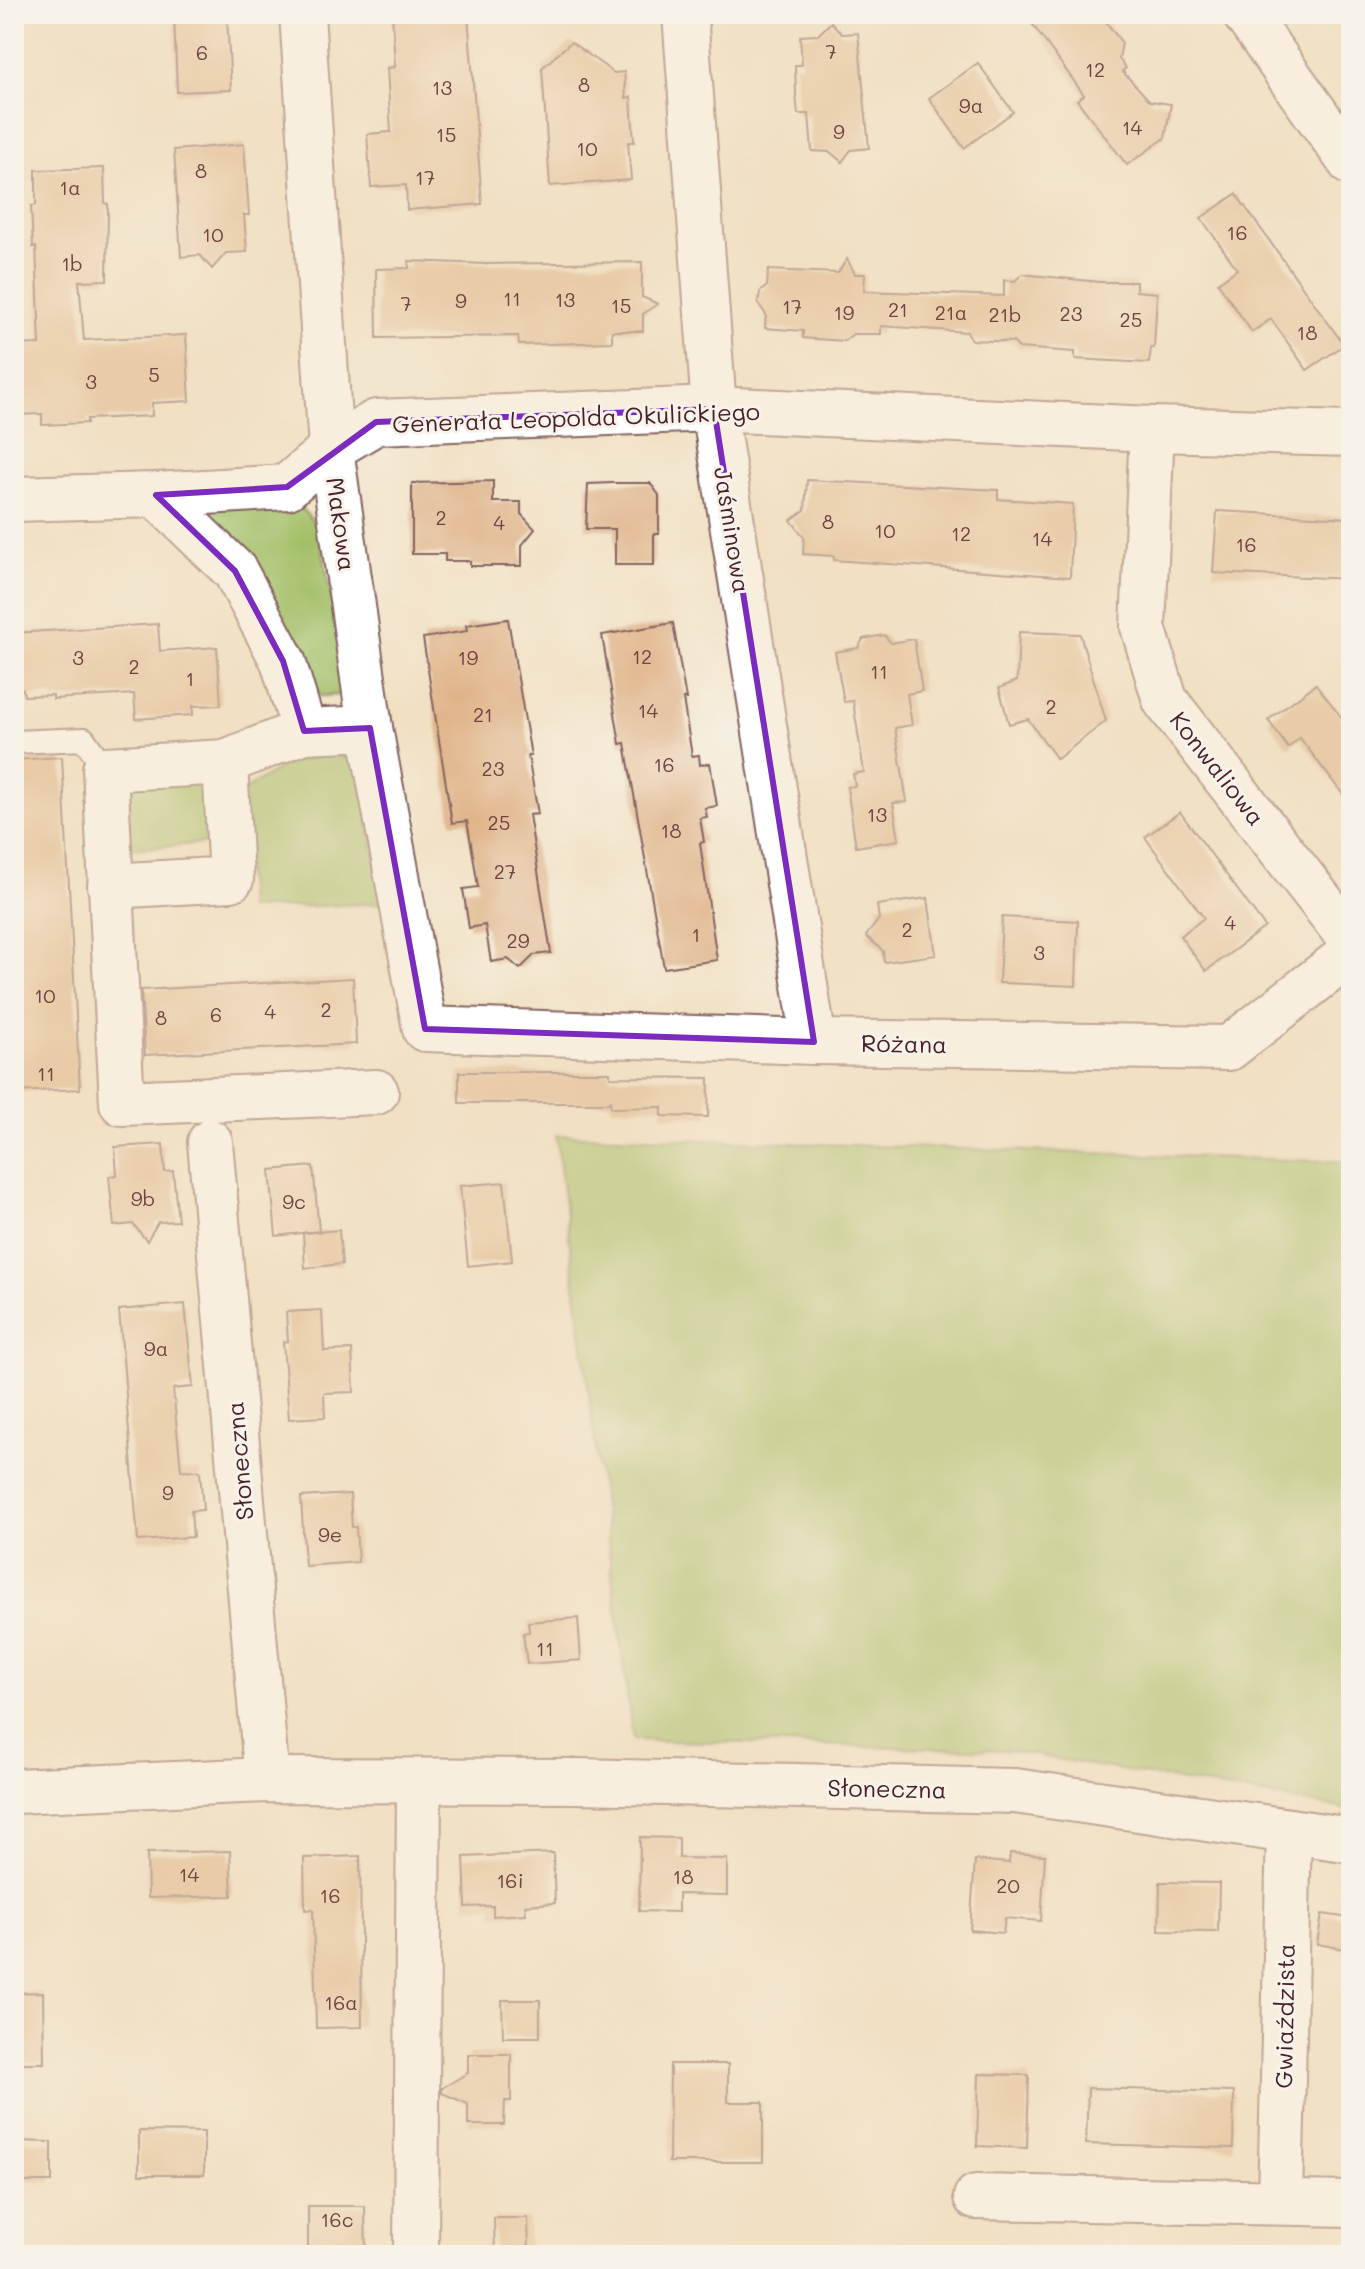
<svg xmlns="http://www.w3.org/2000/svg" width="1365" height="2269" viewBox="0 0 1365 2269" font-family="Mali,sans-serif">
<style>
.green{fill:#a2bf66;stroke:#766f48;stroke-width:2}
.building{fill:#dfb287}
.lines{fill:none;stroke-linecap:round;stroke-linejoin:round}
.lane-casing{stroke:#846360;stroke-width:26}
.street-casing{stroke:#846360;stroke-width:48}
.lane{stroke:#fff;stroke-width:22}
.street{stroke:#fff;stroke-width:44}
.marked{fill:none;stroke:#7b2cbf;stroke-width:6;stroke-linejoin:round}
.labels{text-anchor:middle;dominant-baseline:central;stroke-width:6;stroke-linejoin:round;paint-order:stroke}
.number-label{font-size:20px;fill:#6f4442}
.street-label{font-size:24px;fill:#4a1f2b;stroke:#f7f3e8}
</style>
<rect width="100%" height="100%" fill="#f7f3e8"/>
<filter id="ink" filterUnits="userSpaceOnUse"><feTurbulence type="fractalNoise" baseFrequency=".0125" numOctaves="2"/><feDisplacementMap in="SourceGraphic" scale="16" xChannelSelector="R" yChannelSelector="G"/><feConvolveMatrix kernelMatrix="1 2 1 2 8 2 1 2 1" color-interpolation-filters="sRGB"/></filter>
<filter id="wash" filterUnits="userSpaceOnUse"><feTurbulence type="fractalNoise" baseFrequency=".006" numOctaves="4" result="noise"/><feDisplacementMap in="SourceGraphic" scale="32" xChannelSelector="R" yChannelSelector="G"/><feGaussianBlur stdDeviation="1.8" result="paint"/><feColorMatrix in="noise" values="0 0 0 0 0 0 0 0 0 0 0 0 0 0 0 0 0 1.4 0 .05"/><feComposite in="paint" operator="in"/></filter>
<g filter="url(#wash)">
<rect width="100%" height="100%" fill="#f1e0c2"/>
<g class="green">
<polygon points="281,502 302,509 319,528 346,680 339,695 320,696 254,571 199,507"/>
<polygon points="330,754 347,758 358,768 384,903 248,909 241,792 288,763"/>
<polygon points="206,775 208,843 127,849 119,784"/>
<polygon points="556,1135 1351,1162 1351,1810 1005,1750 633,1740"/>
</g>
<g id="blocks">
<g class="building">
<polygon points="227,14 231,90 177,92 174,15"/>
<polygon points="392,14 468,14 482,204 407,210 406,185 371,187 367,134 391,132 387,68 395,67"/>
<polygon points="1025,14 1100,14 1122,43 1119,59 1126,68 1122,71 1150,101 1171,104 1165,138 1127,165 1077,100 1084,95"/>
<polygon points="831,22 842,34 858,33 869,148 851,150 842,162 830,152 812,151 809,114 798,114 796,95 795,65 802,65 800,36 818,35"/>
<polygon points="571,42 614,73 624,72 626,98 631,97 634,142 628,142 631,180 550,186 542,68"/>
<polygon points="978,63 1013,112 964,148 929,98"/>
<polygon points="244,144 249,215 244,215 247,252 226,253 212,269 200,255 181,257 174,150"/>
<polygon points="104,168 105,203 108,204 107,280 79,281 84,340 186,335 190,401 152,403 152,416 87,419 87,423 42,425 42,414 14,415 14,345 40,344 36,247 33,247 31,206 36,205 36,170"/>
<polygon points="1236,194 1344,345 1307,370 1271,319 1252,332 1218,283 1237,269 1201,218"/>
<polygon points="847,259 855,274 865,274 864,291 1004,296 1004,280 1015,281 1022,274 1100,282 1136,282 1136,291 1157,293 1154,348 1151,348 1149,363 1075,359 1075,352 1019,348 1013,342 972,340 967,332 881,326 881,334 853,334 844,341 803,338 803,331 765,328 766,315 758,303 760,292 767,286 768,270 838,273"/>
<polygon points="409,261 487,264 642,262 642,297 658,304 643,314 643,331 612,331 612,342 519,345 518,336 377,338 376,269 409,268"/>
<polygon points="807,480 998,490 998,499 1073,504 1070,577 834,560 834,556 803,554 804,537 791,520 805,510"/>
<polygon points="493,481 493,502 521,502 521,514 535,529 522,545 522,566 470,566 470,561 445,561 445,554 412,554 412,483"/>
<polygon points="612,483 650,483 659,495 659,534 654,534 654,565 615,565 615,529 586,529 588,484"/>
<polygon points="1217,511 1351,518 1351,579 1213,573"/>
<polygon points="508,619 531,756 528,756 538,814 529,815 551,953 534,955 520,969 508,959 491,962 485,925 469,928 463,889 478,887 473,855 467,821 452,823 423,638 467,631 466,625"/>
<polygon points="673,623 686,699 683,699 692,756 699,755 700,765 710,763 717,806 705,808 707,817 700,818 704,842 700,843 717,960 664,968 625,743 620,744 602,635"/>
<polygon points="158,624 160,651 217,647 221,705 193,706 193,715 136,719 134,694 53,699 53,695 24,696 23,689 14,690 14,633"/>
<polygon points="1019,632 1080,634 1106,721 1057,759 1028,719 1009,724 999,688 1017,681"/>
<polygon points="884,635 891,643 914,639 922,691 907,694 912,725 895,728 907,802 893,803 899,840 856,847 847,787 855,786 853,774 864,772 853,701 844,702 835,652 858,648 863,639"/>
<polygon points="1316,684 1351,730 1351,805 1300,738 1288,748 1268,720"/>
<polygon points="62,757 80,1089 14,1092 14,760"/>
<polygon points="1180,812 1265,927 1206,971 1180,936 1204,918 1145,837"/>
<polygon points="928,898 936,955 884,962 883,951 866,936 879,919 877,905"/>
<polygon points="1002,917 1078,921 1076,986 999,983"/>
<polygon points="353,978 356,1044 145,1055 141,990"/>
<polygon points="459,1072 610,1072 610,1077 709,1078 708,1117 662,1116 662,1107 611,1108 610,1099 610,1103 459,1103"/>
<polygon points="163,1144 165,1172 173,1171 178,1221 158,1222 147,1241 133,1224 114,1226 109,1176 117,1175 115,1147"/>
<polygon points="313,1166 319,1231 276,1236 270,1170"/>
<polygon points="504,1182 512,1261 468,1266 460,1186"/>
<polygon points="339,1230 342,1264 305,1268 303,1233"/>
<polygon points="185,1304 193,1387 173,1389 181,1470 200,1471 203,1510 191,1511 193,1537 138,1541 119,1310"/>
<polygon points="322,1310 324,1351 352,1350 354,1392 324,1393 325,1417 289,1419 283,1342 288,1341 286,1312"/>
<polygon points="350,1494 352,1527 356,1527 358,1562 305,1566 301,1497"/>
<polygon points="578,1618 581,1660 527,1664 523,1633 529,1632 528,1622"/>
<polygon points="640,1837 679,1838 679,1858 727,1859 727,1895 678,1894 678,1912 639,1911"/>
<polygon points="230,1851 232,1896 148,1898 147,1853"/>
<polygon points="553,1853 555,1903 525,1905 526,1914 493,1916 493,1906 466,1907 464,1857"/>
<polygon points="1010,1853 1045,1855 1041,1921 1005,1918 1003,1933 970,1930 975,1860 1009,1863"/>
<polygon points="360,1856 362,2027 316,2028 313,1909 305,1910 304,1858"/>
<polygon points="1160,1882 1219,1883 1218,1932 1159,1931"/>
<polygon points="1322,1914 1351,1918 1351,1950 1317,1944"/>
<polygon points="43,1992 44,2063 14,2063 14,1993"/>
<polygon points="502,2000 540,2000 540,2037 503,2037"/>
<polygon points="468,2054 511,2054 511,2101 505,2101 504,2125 468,2125 468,2104 442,2093 442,2088 468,2073"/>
<polygon points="670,2064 728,2064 728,2102 763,2102 763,2162 669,2162"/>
<polygon points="979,2074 1029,2075 1027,2148 977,2146"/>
<polygon points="1088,2088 1234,2092 1233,2148 1086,2144"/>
<polygon points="139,2131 204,2132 204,2175 139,2175"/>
<polygon points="14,2141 52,2142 52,2182 14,2182"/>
<polygon points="308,2206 365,2206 366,2255 308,2255"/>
<polygon points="494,2218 528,2218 529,2255 495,2255"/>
</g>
</g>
</g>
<g filter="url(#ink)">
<use href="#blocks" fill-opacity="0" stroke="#846360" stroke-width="2"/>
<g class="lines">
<g class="lane-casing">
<polyline id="lane" points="14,742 84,739 105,769"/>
</g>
<g class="street-casing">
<g id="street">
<polyline points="302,14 331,449 370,728 425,1029 814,1042 1229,1048 1351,953"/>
<polyline points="685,14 714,409 814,1042"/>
<polyline points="1245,14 1351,163"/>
<polyline points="1152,429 1143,627 1165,700 1351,940"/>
<polyline points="156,495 235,571 283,661 304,731"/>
<polyline points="14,499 156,495 287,487 331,449 376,422 714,409 1152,429 1351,434"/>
<polyline points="370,728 304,731 225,762 105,769 122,1103 376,1092"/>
<polyline points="110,886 231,879 225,762"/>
<polyline points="210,1142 267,1780"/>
<polyline points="14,1791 267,1780 578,1781 1015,1791 1351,1840"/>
<polyline points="976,2197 1351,2204"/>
<polyline points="1280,2201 1289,1831"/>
<polyline points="416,2255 419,1782"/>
</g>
</g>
<use href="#lane" class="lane"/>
<use href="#street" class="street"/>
</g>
</g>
<path d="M0 0H1365V2269H0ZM714,409l100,633 -389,-13 -55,-301 -66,3 -21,-70 -48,-90 -79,-76 131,-8 89,-65z" fill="#f1e0c2" fill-opacity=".55" fill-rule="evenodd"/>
<path class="marked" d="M714,409l100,633 -389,-13 -55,-301 -66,3 -21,-70 -48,-90 -79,-76 131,-8 89,-65z"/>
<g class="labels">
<g class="number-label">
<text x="831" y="51">7</text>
<text x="202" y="52">6</text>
<text x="1095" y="69">12</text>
<text x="584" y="84">8</text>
<text x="442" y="87">13</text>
<text x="971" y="105">9a</text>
<text x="1132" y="127">14</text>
<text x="839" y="131">9</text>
<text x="446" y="134">15</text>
<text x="587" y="148">10</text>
<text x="201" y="170">8</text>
<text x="425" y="177">17</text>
<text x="70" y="187">1a</text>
<text x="1237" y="232">16</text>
<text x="213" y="234">10</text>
<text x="72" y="263">1b</text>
<text x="512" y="298">11</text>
<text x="565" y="299">13</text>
<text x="461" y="300">9</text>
<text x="406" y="303">7</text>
<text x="621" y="305">15</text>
<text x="792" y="306">17</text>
<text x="898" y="309">21</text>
<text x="844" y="312">19</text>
<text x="951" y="312">21a</text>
<text x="1071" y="313">23</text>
<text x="1005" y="314">21b</text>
<text x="1131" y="319">25</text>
<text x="1307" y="332">18</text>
<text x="154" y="374">5</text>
<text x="91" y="381">3</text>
<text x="441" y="517">2</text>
<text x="828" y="521">8</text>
<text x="499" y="522">4</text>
<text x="885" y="530">10</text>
<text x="961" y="533">12</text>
<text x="1042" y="538">14</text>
<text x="1246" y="544">16</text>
<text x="642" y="656">12</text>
<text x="78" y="657">3</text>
<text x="468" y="657">19</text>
<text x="134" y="666">2</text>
<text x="879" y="671">11</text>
<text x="190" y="678">1</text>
<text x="1051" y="706">2</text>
<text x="648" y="710">14</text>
<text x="483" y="714">21</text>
<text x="664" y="764">16</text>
<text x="493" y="768">23</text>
<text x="877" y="814">13</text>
<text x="499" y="822">25</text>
<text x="671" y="830">18</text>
<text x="505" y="871">27</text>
<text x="1230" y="922">4</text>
<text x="907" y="929">2</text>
<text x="696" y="934">1</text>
<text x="518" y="940">29</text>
<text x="1039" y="952">3</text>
<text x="45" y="995">10</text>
<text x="326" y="1009">2</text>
<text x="270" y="1011">4</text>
<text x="216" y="1014">6</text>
<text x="161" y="1017">8</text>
<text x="46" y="1073">11</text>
<text x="143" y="1198">9b</text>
<text x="294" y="1201">9c</text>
<text x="156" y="1348">9a</text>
<text x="168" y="1492">9</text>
<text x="330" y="1534">9e</text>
<text x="545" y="1648">11</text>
<text x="189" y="1874">14</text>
<text x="683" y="1876">18</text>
<text x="510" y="1880">16i</text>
<text x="1008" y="1885">20</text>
<text x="330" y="1895">16</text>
<text x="341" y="2002">16a</text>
<text x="337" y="2219">16c</text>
</g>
<g class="street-label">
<text transform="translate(576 417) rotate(-2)">Generała Leopolda Okulickiego</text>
<text transform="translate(342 524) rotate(82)">Makowa</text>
<text transform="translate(733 530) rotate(81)">Jaśminowa</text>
<text transform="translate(1218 768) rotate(52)">Konwaliowa</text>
<text transform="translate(904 1043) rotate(1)">Różana</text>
<text transform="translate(239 1461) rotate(-95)">Słoneczna</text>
<text transform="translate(887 1788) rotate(1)">Słoneczna</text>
<text transform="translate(1284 2016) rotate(-89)">Gwiaździsta</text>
</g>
</g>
<rect width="1365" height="2269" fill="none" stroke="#f7f3e8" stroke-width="48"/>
</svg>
